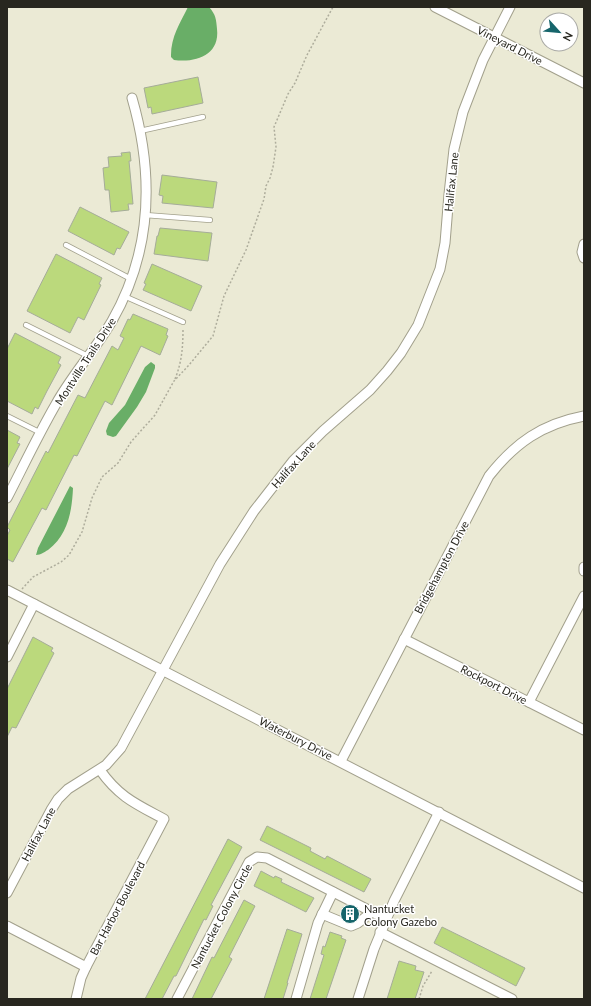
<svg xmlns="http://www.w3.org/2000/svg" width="591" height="1006" viewBox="0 0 591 1006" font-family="Lato,sans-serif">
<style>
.water{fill:#69ae67}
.building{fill:#bbd97c;stroke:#a5ac99}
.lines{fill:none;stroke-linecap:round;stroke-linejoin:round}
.lane-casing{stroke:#a2a08c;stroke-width:6}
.street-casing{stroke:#a2a08c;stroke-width:11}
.path{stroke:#aead9c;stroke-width:1.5;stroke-dasharray:2 2;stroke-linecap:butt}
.lane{stroke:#fff;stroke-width:4.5}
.street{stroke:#fff;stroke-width:9}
.labels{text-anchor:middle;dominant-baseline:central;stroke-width:3;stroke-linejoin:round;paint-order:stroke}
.street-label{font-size:11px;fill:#28271f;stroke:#fff}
.poi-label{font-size:11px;fill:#28271f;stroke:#fff;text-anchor:start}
</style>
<rect width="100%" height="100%" fill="#ebead5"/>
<g class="water">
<path d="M188,7h21c7,8 7,12 8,22 3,26 -21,34 -43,31l-3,-3v-2c0,-18 9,-32 17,-48z"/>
<polygon points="151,362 155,365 155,368 146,392 137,407 116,436 113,437 107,435 106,431 109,423 125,405 145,367"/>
<path d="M70,486l3,2c-1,23 -5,47 -25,62 -4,2 -7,5 -12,5l2,-7z"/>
</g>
<g class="building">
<polygon points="198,77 203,103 152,114 151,107 148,108 144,88"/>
<polygon points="130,152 131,161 129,161 133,204 128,204 129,210 111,212 109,190 105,190 103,168 109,167 108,157 122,156 121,153"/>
<polygon points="162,175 217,182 213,208 162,203 163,196 159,195"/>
<polygon points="80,207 129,232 120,249 117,248 114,255 68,231"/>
<polygon points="160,228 212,233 208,261 154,254 157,236 158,236"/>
<polygon points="56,254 102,278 99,284 101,285 84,320 78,317 70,333 27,311"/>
<polygon points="152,264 202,286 191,311 143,290 146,284 144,283"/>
<polygon points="133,314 168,329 166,335 168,336 160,355 141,346 112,405 105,401 77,456 74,455 46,510 42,508 13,562 7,559 7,536 10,530 7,527 46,451 48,453 78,395 85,398 112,346 118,350 124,338 120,336 128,319 130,320"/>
<polygon points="15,333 61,357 58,363 61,365 47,391 38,409 35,407 32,414 7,401 7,349"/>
<polygon points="7,430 20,437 17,443 20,444 7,469"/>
<polygon points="33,637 53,648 51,651 54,653 16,728 12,727 7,737 7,689"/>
<polygon points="267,826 311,848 310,851 325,859 327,856 371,879 364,892 260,840"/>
<polygon points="228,839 242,847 211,905 213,906 206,920 204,919 176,976 174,976 162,999 145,999"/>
<polygon points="261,871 274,878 275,876 282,879 281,882 314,898 306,912 254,886"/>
<polygon points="244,900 255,906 229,957 232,959 211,999 192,999 212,957 214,958"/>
<circle cx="350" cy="914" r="6"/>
<polygon points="442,927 525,968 516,986 434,943"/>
<polygon points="287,929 302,934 287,983 288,983 283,999 264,999"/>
<polygon points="330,932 342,936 341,938 346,940 326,999 310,999 324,955 321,954 323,946 325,947"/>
<polygon points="399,961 416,966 415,970 424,972 415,999 387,999"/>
</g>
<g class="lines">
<g class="lane-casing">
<g id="lane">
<polyline points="140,131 203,117"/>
<polyline points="145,215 210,220"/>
<polyline points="66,245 131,279"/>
<polyline points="124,296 183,322"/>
<polyline points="26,325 88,356"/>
<polyline points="7,416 41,433"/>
</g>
</g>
<g class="street-casing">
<g id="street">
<polyline points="435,7 584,83"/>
<polyline points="584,244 582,252 584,258"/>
<path d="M7,498c16,-31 31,-63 49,-94 16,-29 39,-54 56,-83 40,-70 42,-147 20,-223"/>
<polyline points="584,567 584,571"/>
<polyline points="7,590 584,888"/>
<polyline points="404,639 584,730"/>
<polyline points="7,657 34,604"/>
<polyline points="529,702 584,596"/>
<path d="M341,761l148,-285c26,-33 53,-52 95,-60"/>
<polyline points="7,893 51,810 58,799 68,789 106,765 121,748 220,564 254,511 293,461 323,431 370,390 387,371 401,353 418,325 440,269 445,243 449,194 454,149 463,112 483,60 510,7"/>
<polyline points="322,914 351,926 358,923 372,912"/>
<polyline points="7,926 86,967"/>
<polyline points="380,932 512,999"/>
<path d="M76,999l5,-21 5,-11 78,-148c-28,-15 -45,-22 -64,-49"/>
<polyline points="177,999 249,862 257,857 267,858 386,919"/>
<polyline points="296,999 318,923 333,892"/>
<polyline points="358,999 374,949 394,901 439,812"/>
</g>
</g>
<g class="path">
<path d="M175,379c7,-17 8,-33 8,-51"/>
<polyline points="22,589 33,577 61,562 69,555 82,532 92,498 102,477 118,463 131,442 155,415 174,381 189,365 213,336 224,296 246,250 264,199 266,186 270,178 273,167 276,147 274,127 288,94 295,83 307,55 333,7"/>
<polyline points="419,999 423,986 432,971"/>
</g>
<use href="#lane" class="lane"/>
<use href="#street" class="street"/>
</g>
<defs>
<g id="building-disc" transform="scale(1)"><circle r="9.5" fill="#16656b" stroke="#fff"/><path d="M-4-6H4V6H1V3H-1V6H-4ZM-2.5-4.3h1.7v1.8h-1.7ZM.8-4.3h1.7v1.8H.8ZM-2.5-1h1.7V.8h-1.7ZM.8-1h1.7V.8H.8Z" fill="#fff"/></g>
</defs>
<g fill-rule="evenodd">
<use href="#building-disc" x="350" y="914"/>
</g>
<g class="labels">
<g class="street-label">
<text transform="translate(510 45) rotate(27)">Vineyard Drive</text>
<text transform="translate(451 182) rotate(-84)">Halifax Lane</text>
<text transform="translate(85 361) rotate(-57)">Montville Trails Drive</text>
<text transform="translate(293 464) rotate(-48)">Halifax Lane</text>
<text transform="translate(441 567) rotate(-62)">Bridgehampton Drive</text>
<text transform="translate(494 684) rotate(27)">Rockport Drive</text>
<text transform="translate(296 738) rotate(27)">Waterbury Drive</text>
<text transform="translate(38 834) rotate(-62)">Halifax Lane</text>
<text transform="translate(117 908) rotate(-62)">Bar Harbor Boulevard</text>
<text transform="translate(221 916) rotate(-62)">Nantucket Colony Circle</text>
</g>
<g class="poi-label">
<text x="364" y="908">Nantucket<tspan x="364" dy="13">Colony Gazebo</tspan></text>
</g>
</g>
<rect width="591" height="1006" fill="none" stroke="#28271f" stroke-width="16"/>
<g transform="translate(559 32) rotate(117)"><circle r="19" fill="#ffffff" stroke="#a9a9a5"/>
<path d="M0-3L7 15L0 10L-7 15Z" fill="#16656b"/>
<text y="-6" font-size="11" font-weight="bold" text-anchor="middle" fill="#28271f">N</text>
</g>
</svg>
